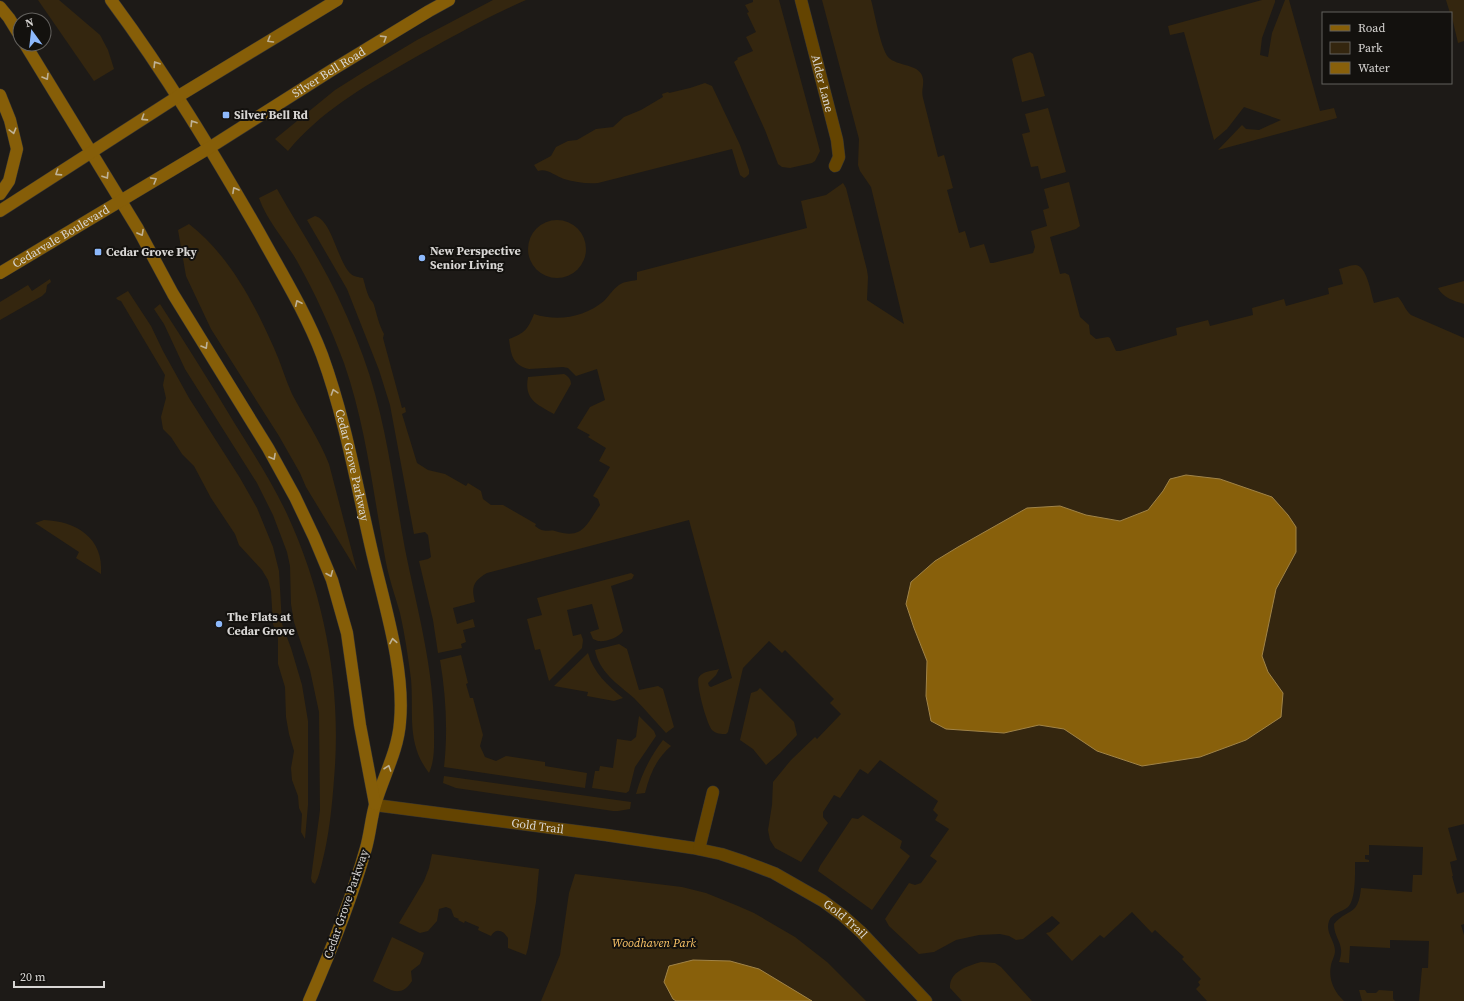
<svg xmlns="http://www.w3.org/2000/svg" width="1464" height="1001" viewBox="0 0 1464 1001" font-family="'Source Serif 4',serif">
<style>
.green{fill:#34260f}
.water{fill:#88600b;stroke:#a08347}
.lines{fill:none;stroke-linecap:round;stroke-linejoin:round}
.street-casing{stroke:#373431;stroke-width:13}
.secondary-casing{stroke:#373431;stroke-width:13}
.street{stroke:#644401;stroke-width:12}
.secondary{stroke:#865e08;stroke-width:12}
.oneway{stroke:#bfb297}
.poi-dot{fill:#8db9fc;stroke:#13110e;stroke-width:1.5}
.labels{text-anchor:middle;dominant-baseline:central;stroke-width:4;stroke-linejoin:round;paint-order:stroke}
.street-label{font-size:12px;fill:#d8d6d4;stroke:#13110e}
.poi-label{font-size:12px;font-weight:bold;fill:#d8d6d4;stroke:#13110e;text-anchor:start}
.park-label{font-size:12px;font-style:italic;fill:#fec669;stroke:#13110e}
</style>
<rect width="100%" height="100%" fill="#1d1a17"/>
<g class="green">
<polygon points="38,0 59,0 100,35 108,50 114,69 94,81"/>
<path d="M493,0h33c-41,18 -80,40 -119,62 -44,25 -87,50 -119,89l-13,-12 60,-49 27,-17 55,-33z"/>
<polygon points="753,0 779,0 820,151 815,161 812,163 790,168 782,167 778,164 765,130 734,62 738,59 737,58 753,51 746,37 756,32 747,13 749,12 745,5 753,2"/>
<path d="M822,0h49c4,14 9,46 17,57 9,10 33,6 35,22 1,7 -2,12 0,19l15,59 6,-2 9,33 -6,2 12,43 6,-2 5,17 14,-4 6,19h3l40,-10 2,-6 -4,-16 16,-5 -4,-16 6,-2 -5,-19 25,-7 11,44 -4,3 -26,8 10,37 5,-1 4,2 11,42 9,8 1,9 6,5 12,-2 2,1 6,13h4l57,-16 -1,-7 32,-8 2,6 43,-11 -1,-7 32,-9 2,7 43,-12 -1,-6 15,-4 -4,-15c5,-1 11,-4 16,-4 12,0 16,29 19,38l24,-6c5,5 7,13 13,18l53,23v486l-16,4 9,32 -7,2 3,14h-1l5,18 7,-2v32l-3,1 3,10v66h-45l3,-33h6l1,-27 -39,-1v8l-40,-2 -1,17 -10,-1c7,-19 -5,-22 -5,-38 15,-17 24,-7 27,-36l51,4 1,-17h9l1,-28 -54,-2v10h-4v4l4,1v2h-14c0,10 1,38 -7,45 -6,5 -16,6 -19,14 -4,12 6,19 6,30 0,5 -3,9 -4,14 -3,14 3,27 13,36h-137l-11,-12 4,-4 -2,-3 3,-3 -19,-20 2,-2 -29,-27 -3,3 -20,-21 -28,26 -4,-3 -28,26 -26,-28 4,-1 10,-9 -8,-7 -29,23 -7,1 -7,-4 -9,-2 -21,1 -23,5 -22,12 -15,2 -30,-28 -4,-7 24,-36 6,2 6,-2 16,-22 -7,-5 19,-27 -14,-9 3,-5 -5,-5 5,-9 -58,-41 -12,14 -8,-5 -20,29 -6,-3 -11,17v5l5,6 -27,39 -26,-14 -5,-8 -2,-10 4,-25 1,-23 18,-22 24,-23 2,2 24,-25 -11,-11 4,-4 -49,-49 -3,3 -13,-12 -26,27 -15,64 -2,2c-5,0 -10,0 -14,-4 -5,-5 -17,-48 -13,-53 4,-6 14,-6 20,-8l-3,6 -8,8 1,3 2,1 21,-9 -43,-158 -202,53c-14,8 -16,14 -12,29l-22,6 4,16 16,-5 2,8 -12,3 3,12 -5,2 1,4 -24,5 -5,-33 -14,-59 9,-2 3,-2 -3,-22 -3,-3 -11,2 -24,-129 -11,-35 -32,-81 -40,-69 8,-4c17,4 23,47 36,58 3,3 8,3 12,4 2,6 3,13 6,19 1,3 4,4 5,8 3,10 5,20 10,29l-1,4 19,70 3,-1 1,5 -4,2 15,49 11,7 17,4 21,12 2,-3 13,8 2,8 8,6h12l33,19 -1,2c10,8 13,3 20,5 28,9 31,-6 45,-26l-2,-6 -5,-3 17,-29 -11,-6 7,-13 -18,-11 2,-2 -13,-7 13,-21 15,-7 -8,-31 -21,7 -8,-8 -5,-1 -34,2c-17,-4 -18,-15 -20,-30 16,-6 19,-10 25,-25 24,8 51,3 70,-13 5,-5 9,-12 15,-16 4,-3 12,-4 18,-5v-8l170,-44 -6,-27 25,-6 17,-12 3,5 21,82 1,7 -1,23 37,24 -33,-137 -11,-16 -2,-6 1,-26z"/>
<polygon points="1262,0 1275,0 1275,2 1262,38 1260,55 1268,57 1272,33 1285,0 1289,0 1320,111 1334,108 1337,118 1218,150 1242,125 1246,129 1259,130 1281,120 1244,107 1227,129 1214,140 1184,32 1170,35 1168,26"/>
<polygon points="1446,0 1464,0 1464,41 1458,43 1451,13 1450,13"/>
<polygon points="1030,52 1033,54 1045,96 1022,102 1012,59 1015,57"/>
<path d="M705,83l7,3 28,59 9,25v4l-3,3 -2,1 -4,-3 -8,-26 -134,34c-12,1 -23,-1 -34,-4 -9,-3 -17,-11 -26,-8l-4,-6 17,-9 5,-9 12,-6 9,-1 19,-11 17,-2 11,-10 17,-7 22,-13 -1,-3 6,-2 1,1 21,-5z"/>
<polygon points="1048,108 1066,172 1041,179 1038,166 1031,167 1022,134 1030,132 1025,114"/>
<path d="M277,189c17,30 35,58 51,88 13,25 25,52 35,79 23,62 30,128 42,193 12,60 29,119 29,182 0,14 1,29 -5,42 -23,-30 -15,-59 -18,-94 -3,-22 -6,-44 -11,-66 -5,-18 -12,-37 -15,-56 -12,-65 -19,-131 -41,-194 -13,-35 -29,-70 -47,-102 -12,-21 -30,-40 -38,-63z"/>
<circle cx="557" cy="249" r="29"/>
<path d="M189,224c40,31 65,79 85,124 7,15 11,31 18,46 12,23 27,45 37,70l28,107 -51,-84 -6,-14 -21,-37 -68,-107 -25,-53 -8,-46z"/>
<polygon points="50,279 51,282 47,285 46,292 42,296 0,320 0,302 28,285 32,291"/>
<path d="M1464,281v23c-9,-3 -21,-6 -26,-16z"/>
<polygon points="128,291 151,326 163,351 189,398 240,478 257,508 273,547 279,571 282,624 291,648 302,685 308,721 308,805 305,839 301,832 302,814 299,808 298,796 292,780 291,768 294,751 289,734 286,717 285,687 278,664 278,638 273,624 271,591 268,580 262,570 239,545 235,534 211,498 194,466 182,454 171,437 163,429 161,417 166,398 163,385 165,375 121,301 118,300 116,298"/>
<path d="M160,304c26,40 51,80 75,120 18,29 37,58 52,90 38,82 55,175 47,265 -2,28 -5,57 -12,84 -2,7 -3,14 -7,21l-3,-2 -1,-4 9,-68 -1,-98 -9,-42 -16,-48 -3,-18 -1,-38 -3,-14 -14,-37 -16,-32 -72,-114 -21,-45 -10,-15z"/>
<path d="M564,374c4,2 7,5 7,10l-17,30c-18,-10 -30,-15 -26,-37z"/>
<path d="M44,520c32,1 60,18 57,54l-25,-16 3,-6 -44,-29z"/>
<path d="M631,573l3,2 -2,4 -21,7 12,45c-5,7 -17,11 -25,10l-5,-2 -3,-7 9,-3 -7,-25 -25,6 6,26 8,-2 2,6 -1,8 -33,33 -9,-32 -5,1 -8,-31 15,-4 -5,-17z"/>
<path d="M619,644l8,5 12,41 19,-4 5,3 11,38 -8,6c-11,-12 -21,-24 -32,-35 -15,-13 -35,-26 -39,-48z"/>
<path d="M588,653c5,19 20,33 35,45l-9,3 -27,-5 1,-4 -34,-6z"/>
<path d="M461,655l7,28 -2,1 4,14h3l10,37 -3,11 5,11 11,4 10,-5 39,6v4l42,7 -2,15 -141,-21c4,-35 2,-72 -4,-107z"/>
<polygon points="760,688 794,722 797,735 780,753 766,765 753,749 740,740 751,693 757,691"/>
<polygon points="639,716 654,731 656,736 635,767 629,791 626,793 592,788 595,771 599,771 600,766 613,768 617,739 631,741 636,737"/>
<path d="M663,740l8,6c-15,13 -21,28 -26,47l-9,1c6,-21 14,-37 27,-54z"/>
<polygon points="444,776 631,802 630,809 618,811 613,811 456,788 443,783"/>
<polygon points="863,815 902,841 900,848 910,856 872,910 818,871 820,866 852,818 858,819"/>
<path d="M432,854l107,15 -3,33 -8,46 -2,7 -18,-7v-10l-4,-5c-6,-4 -10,-2 -13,3l-13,-6 1,-3 -14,-6 -1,2 -6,-3 1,-1 -5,-2 -3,-8 -5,-2 -7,2 -2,12 -9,10 -8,2 -21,-10 25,-42 5,-13z"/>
<polygon points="575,874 682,887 706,893 738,906 754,913 795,937 827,962 866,1001 541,1001 560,955 569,893"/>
<path d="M392,937l25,12 7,4 -4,11 -9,7 1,10c-12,19 -24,7 -39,0z"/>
<path d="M981,962l14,1 6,4 31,34h-70l-12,-13c-1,-16 17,-22 31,-26z"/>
<polygon points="1359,990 1365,990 1367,993 1376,993 1379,990 1393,991 1393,999 1395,1001 1362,1001"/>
</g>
<g class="water">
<polygon points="1186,475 1220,479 1272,497 1288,515 1296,527 1296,552 1276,589 1262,656 1268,672 1283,693 1281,717 1246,740 1200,757 1142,766 1097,751 1064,729 1039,725 1004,733 946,729 931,721 926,696 927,661 914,628 906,604 911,582 935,561 958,547 1027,508 1060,506 1086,515 1120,521 1148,510 1163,491 1170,479"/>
<polygon points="693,960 730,961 759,969 812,1001 676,1001 673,999 664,982 669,966"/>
</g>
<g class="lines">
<g class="street-casing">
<g id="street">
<path id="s1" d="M801,0l36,140 2,17 -4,9"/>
<path id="s2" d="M375,805l231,30 87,13 28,6 24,8 29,11 49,28 19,14 19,17 65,69"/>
<polyline points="699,849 713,792"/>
</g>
</g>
<g class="secondary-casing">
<g id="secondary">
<path id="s3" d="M111,0c55,74 103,154 149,234 22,40 46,79 62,121 24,66 35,133 51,201 12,51 32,114 27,166 -2,29 -17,55 -25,83 -4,14 -5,29 -9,43 -15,53 -35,103 -57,153"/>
<polyline points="0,7 9,18 20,36"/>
<polyline points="25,44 138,229 173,294 268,448 295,497 314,537 332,580 347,633 360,725 375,804"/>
<polyline points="0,95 10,120 17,149 9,181 0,194"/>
<polyline points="0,211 177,97 337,0"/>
<path id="s4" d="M0,273l209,-125 123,-78 97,-59 20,-11"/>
</g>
</g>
<use href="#street" class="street"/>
<use href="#secondary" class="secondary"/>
</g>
<defs><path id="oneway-chevron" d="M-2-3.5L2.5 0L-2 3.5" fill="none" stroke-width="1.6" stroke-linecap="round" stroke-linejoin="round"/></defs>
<g class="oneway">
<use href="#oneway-chevron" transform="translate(384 38) rotate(-32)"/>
<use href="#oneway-chevron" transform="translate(270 40) rotate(149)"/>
<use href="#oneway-chevron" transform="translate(156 64) rotate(-122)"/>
<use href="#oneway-chevron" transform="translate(46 77) rotate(59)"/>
<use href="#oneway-chevron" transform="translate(144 118) rotate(147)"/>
<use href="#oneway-chevron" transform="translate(193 123) rotate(-122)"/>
<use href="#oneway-chevron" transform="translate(13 131) rotate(75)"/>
<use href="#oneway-chevron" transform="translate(58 173) rotate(147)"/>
<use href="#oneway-chevron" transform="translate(106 176) rotate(58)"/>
<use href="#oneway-chevron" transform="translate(154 180) rotate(-30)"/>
<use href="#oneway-chevron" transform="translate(235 190) rotate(-119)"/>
<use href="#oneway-chevron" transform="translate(141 233) rotate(61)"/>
<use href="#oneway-chevron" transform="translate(298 303) rotate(-115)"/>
<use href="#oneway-chevron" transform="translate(205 346) rotate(59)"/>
<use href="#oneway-chevron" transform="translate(334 392) rotate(-108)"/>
<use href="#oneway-chevron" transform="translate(273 457) rotate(61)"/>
<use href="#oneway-chevron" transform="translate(330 574) rotate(67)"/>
<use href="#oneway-chevron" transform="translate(393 641) rotate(-100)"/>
<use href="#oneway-chevron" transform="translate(388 768) rotate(-71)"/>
</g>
<g class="poi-dot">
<rect x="222" y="111" width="8" height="8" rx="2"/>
<rect x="94" y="248" width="8" height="8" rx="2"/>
<circle cx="422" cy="258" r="4"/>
<circle cx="219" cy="624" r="4"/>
</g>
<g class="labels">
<g class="street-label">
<text stroke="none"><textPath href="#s4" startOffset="385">Silver Bell Road</textPath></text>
<text stroke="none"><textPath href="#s1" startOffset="86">Alder Lane</textPath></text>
<text stroke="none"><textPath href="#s4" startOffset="71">Cedarvale Boulevard</textPath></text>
<text stroke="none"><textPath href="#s3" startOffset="528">Cedar Grove Parkway</textPath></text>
<text stroke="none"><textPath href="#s2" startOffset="164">Gold Trail</textPath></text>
<text transform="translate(346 904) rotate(-71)">Cedar Grove Parkway</text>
<text stroke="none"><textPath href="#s2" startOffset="491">Gold Trail</textPath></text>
</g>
<g class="poi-label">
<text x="234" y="115">Silver Bell Rd</text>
<text x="430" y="251">New Perspective<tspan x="430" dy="14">Senior Living</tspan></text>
<text x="106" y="252">Cedar Grove Pky</text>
<text x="227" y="617">The Flats at<tspan x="227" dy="14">Cedar Grove</tspan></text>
</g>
<g class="park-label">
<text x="654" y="943">Woodhaven Park</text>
</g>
</g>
<rect x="1322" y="12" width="130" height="72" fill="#13110e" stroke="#62605d"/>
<rect x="1330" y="25" width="20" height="6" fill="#865e08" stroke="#62605d"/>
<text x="1358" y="32" font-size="12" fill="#d8d6d4">Road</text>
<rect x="1330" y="42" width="20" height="12" fill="#34260f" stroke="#62605d"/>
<text x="1358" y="52" font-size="12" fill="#d8d6d4">Park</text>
<rect x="1330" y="62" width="20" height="12" fill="#88600b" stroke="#62605d"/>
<text x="1358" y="72" font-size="12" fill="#d8d6d4">Water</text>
<g transform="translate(32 32) rotate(345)"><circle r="19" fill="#13110e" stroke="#62605d"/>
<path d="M0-3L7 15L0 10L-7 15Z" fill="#8db9fc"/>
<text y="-6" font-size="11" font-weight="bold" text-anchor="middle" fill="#d8d6d4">N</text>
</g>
<path d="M14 981v6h90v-6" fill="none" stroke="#d8d6d4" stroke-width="2"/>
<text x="20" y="981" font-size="12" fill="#d8d6d4" stroke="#13110e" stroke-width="3" paint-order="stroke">20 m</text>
</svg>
